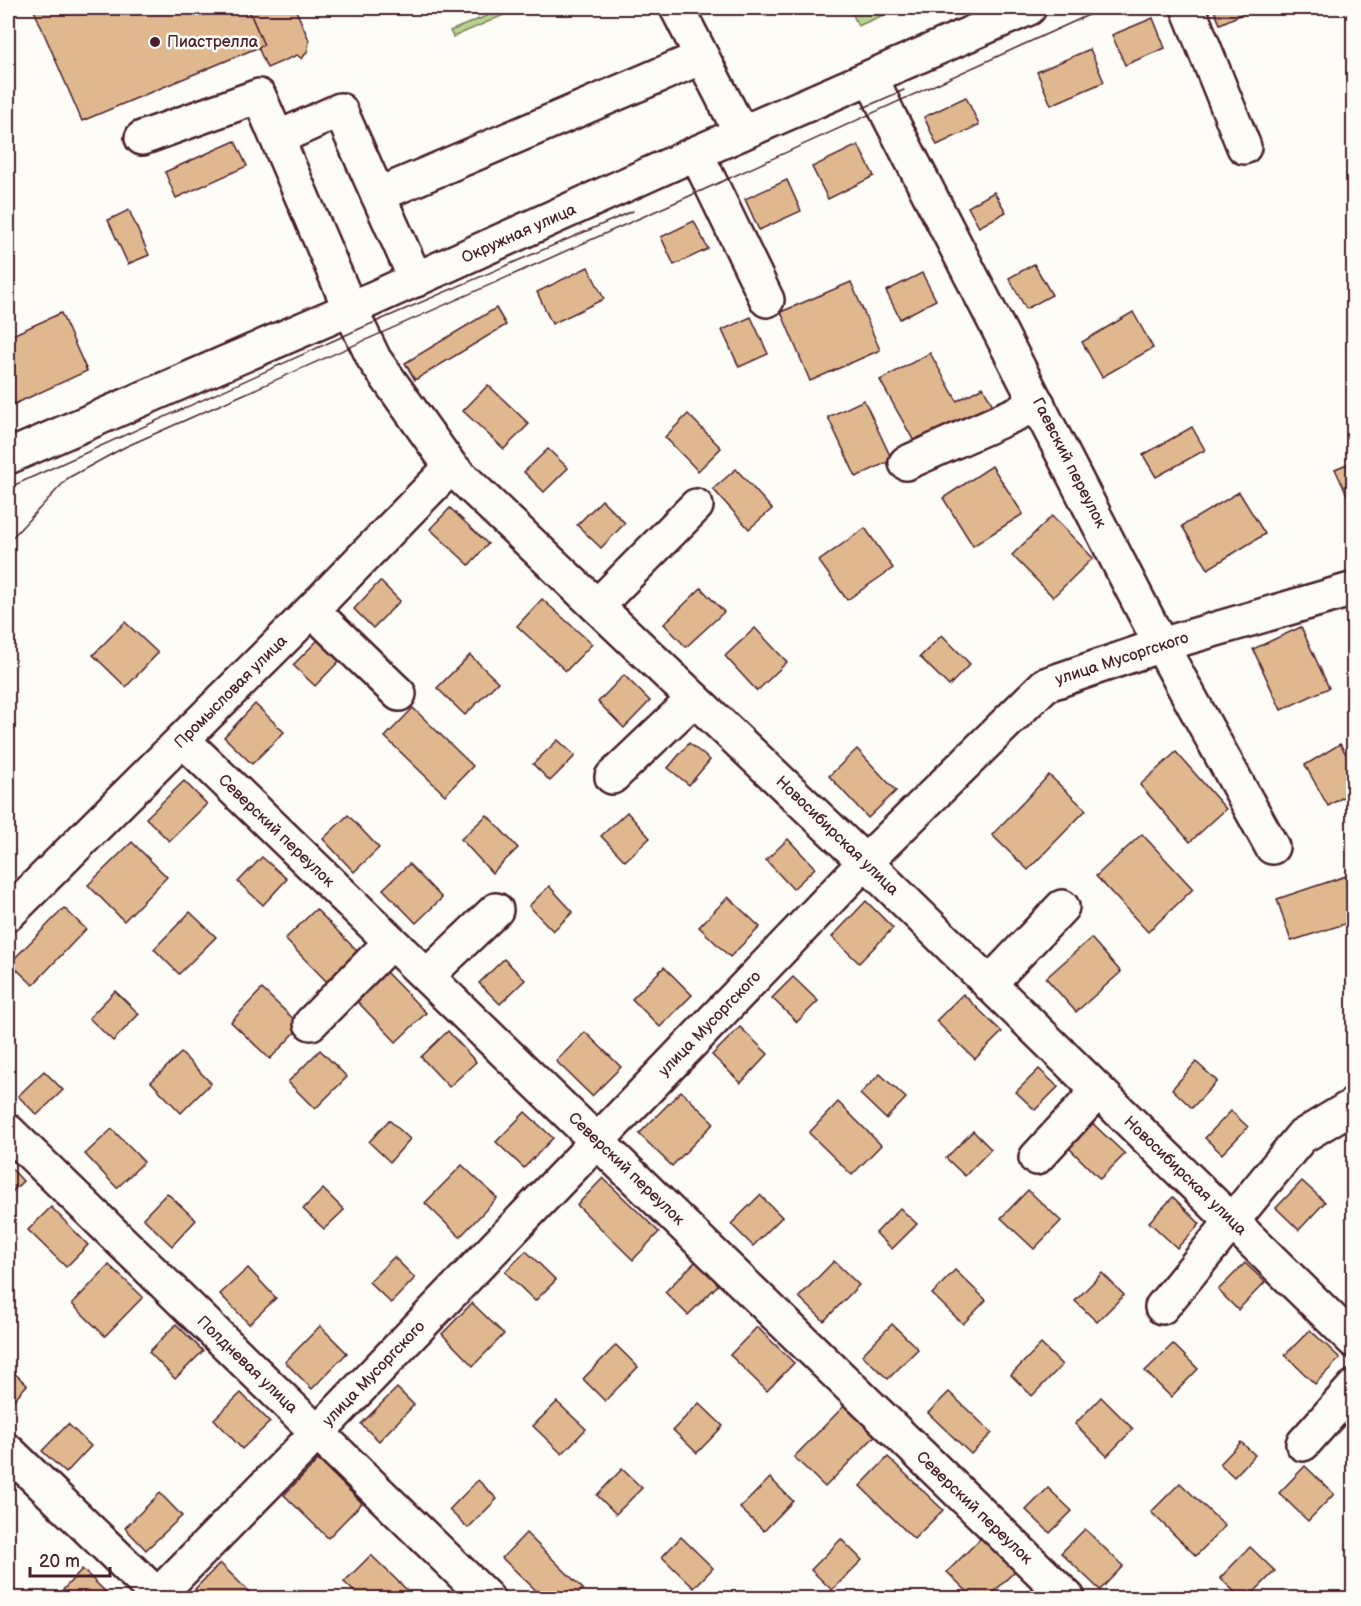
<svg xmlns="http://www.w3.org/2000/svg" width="1361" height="1606" viewBox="0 0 1361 1606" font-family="'Balsamiq Sans',sans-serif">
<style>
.green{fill:#b5d58e;stroke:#807a5c;stroke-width:1.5}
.building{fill:#dfb890;stroke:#4a1f2b;stroke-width:1.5}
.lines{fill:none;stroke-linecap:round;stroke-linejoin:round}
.minor-casing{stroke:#4a1f2b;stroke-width:38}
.major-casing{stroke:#4a1f2b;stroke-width:38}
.minor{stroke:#fdfcf7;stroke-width:33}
.major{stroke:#fdfcf7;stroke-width:33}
.tram{stroke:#4a1f2b;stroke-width:1.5}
.poi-dot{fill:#4a1f2b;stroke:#fdfcf7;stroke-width:2}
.labels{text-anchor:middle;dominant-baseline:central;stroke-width:5;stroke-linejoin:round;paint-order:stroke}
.poi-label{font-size:16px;fill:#4a1f2b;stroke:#fdfcf7;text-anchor:start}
.street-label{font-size:16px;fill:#4a1f2b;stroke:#fdfcf7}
</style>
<rect width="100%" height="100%" fill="#fdfcf7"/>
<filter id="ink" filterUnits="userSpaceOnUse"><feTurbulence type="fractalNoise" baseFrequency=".0167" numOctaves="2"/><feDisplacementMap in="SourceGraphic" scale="12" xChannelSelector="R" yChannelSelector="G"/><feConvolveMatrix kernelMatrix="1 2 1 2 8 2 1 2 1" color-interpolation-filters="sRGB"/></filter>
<g filter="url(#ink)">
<g class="green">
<polygon points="506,8 520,8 453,37 450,31"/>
<polygon points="850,8 900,8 858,26"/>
</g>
<g class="building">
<polygon points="33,8 248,8 264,45 82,121"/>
<polygon points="248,8 295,8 309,40 308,50 302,59 297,55 267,68 258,47 264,45"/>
<polygon points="1213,8 1249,8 1251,10 1220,24"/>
<polygon points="1348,8 1354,8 1354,20 1351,20"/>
<polygon points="1153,18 1165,48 1125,65 1112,35"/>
<polygon points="1090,49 1104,82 1051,105 1037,72"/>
<polygon points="966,97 979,125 937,145 924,117"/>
<polygon points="235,141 247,166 176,198 165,172"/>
<polygon points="858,145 874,176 828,199 812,167"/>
<polygon points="787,180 801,211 759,230 745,199"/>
<polygon points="994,192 1006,212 979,227 968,207"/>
<polygon points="129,210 149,255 128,264 108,220"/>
<polygon points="694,221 708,249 674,265 661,237"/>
<polygon points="1034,264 1052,295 1026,309 1009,278"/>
<polygon points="588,267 604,299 552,324 537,292"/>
<polygon points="922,273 936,300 900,319 886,291"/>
<polygon points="851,282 880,350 810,381 781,312"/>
<polygon points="496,308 506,325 415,380 405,363"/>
<polygon points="1133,312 1153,348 1102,377 1082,342"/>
<polygon points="61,313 87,371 8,407 8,337"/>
<polygon points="751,317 768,354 739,367 722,330"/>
<polygon points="930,353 957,401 983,387 997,413 921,454 880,380"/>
<polygon points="488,385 529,424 504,449 463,411"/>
<polygon points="864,400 892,460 856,477 828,417"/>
<polygon points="688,414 721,448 698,471 665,437"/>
<polygon points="1192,427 1205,450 1156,477 1143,455"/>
<polygon points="548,449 568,468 544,492 524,472"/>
<polygon points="1354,461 1354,510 1335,469"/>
<polygon points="992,466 1023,514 973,546 943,498"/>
<polygon points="736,469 772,509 749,529 713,489"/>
<polygon points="1239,492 1265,534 1208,569 1182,526"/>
<polygon points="602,500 625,523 601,548 577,525"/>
<polygon points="450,508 488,544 469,565 430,529"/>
<polygon points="1052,516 1093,558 1053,597 1012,555"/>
<polygon points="865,528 893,568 847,600 819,561"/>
<polygon points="380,581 400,601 373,628 354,609"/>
<polygon points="701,588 724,612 686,647 664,624"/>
<polygon points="542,599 592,644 566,671 517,626"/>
<polygon points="125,622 158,653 126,687 93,655"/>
<polygon points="1301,627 1329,688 1281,710 1253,649"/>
<polygon points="755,628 787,662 757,691 725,656"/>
<polygon points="325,633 346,654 315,686 293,665"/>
<polygon points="942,635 970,664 949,686 920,657"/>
<polygon points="470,655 498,682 465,715 437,688"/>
<polygon points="624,675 650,701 624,728 598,702"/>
<polygon points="255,704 284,732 252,764 224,737"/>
<polygon points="413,708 473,766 445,795 385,737"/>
<polygon points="558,740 575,756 550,781 533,764"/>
<polygon points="689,743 710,760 689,785 668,768"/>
<polygon points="1340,744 1354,767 1354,791 1328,806 1305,765"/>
<polygon points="857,749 896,791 868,818 829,776"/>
<polygon points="1176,752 1226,809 1190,842 1140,785"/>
<polygon points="1049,775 1086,810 1028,870 992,835"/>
<polygon points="184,781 207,804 169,841 146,818"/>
<polygon points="627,812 650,838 625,861 601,836"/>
<polygon points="348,815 379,848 354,872 323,839"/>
<polygon points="487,815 518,848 492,873 461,839"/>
<polygon points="1142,834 1193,889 1148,932 1096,876"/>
<polygon points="788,839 815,868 793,889 766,860"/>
<polygon points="132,842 167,877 124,921 88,885"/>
<polygon points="262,857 287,879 263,905 238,882"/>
<polygon points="409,864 442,898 416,923 383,889"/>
<polygon points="1346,876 1354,901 1354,921 1291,941 1277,899"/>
<polygon points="549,886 573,912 553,931 529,906"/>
<polygon points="728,897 760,927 730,957 699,927"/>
<polygon points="866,901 893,928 859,963 832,937"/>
<polygon points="64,908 86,929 33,985 10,963"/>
<polygon points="316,909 360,954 329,984 285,939"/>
<polygon points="190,912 216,937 179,974 154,949"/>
<polygon points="1091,938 1121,972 1076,1012 1046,978"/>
<polygon points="504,959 525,980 500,1004 479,983"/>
<polygon points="664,967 692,995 660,1027 632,999"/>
<polygon points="385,971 426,1013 396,1042 356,1000"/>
<polygon points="793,977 818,1001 797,1022 772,998"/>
<polygon points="262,989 301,1026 270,1059 231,1022"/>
<polygon points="115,991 139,1014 113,1041 89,1018"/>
<polygon points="963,994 1002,1032 975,1059 936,1021"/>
<polygon points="740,1027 768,1054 741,1083 712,1055"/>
<polygon points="448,1031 476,1062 449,1087 421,1057"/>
<polygon points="585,1032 621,1067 592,1096 556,1061"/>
<polygon points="320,1050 347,1077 315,1109 288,1082"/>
<polygon points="181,1053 211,1083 181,1113 151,1082"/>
<polygon points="1196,1062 1217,1081 1192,1108 1172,1089"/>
<polygon points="1039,1069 1058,1087 1035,1110 1016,1092"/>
<polygon points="44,1071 63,1090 37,1115 18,1096"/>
<polygon points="880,1074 906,1098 886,1119 860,1094"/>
<polygon points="681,1091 714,1123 672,1166 639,1134"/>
<polygon points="838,1102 881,1145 852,1175 809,1133"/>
<polygon points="1231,1111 1248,1127 1222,1154 1205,1138"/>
<polygon points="525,1112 553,1138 524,1168 496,1142"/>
<polygon points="389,1120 410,1139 390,1162 369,1142"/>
<polygon points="1090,1121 1125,1154 1100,1179 1066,1145"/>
<polygon points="112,1129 144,1162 117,1188 85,1154"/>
<polygon points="973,1131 991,1149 965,1176 946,1158"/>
<polygon points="8,1165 23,1181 8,1196"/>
<polygon points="462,1165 497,1198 460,1237 425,1203"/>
<polygon points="603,1178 659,1232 633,1260 577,1205"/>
<polygon points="1302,1181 1325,1202 1299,1230 1276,1208"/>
<polygon points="323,1189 344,1210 324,1229 303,1209"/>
<polygon points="1028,1190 1061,1221 1034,1249 1001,1218"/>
<polygon points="167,1193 196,1220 172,1246 143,1218"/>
<polygon points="760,1195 782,1217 753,1246 731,1224"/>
<polygon points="1173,1197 1200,1224 1177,1248 1149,1222"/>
<polygon points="51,1207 88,1245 66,1267 28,1230"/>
<polygon points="900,1208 917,1224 892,1249 876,1233"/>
<polygon points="526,1251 556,1280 535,1301 505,1272"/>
<polygon points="394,1257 415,1278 391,1303 369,1282"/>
<polygon points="696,1261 719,1284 688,1315 665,1292"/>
<polygon points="834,1261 859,1285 824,1321 799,1297"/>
<polygon points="1245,1263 1265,1282 1238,1310 1218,1290"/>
<polygon points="109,1265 143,1297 105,1336 72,1304"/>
<polygon points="248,1268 276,1298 249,1324 220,1294"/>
<polygon points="955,1270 986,1300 963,1324 932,1294"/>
<polygon points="1102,1273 1124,1295 1097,1322 1075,1301"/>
<polygon points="472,1303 504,1334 473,1366 442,1334"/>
<polygon points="176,1324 203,1351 175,1379 149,1352"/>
<polygon points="892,1324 918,1349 888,1379 862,1355"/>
<polygon points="320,1326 347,1353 312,1389 285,1362"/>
<polygon points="757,1327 794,1363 767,1391 730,1355"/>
<polygon points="1310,1330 1340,1358 1315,1384 1285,1355"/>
<polygon points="1041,1344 1062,1365 1032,1396 1011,1375"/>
<polygon points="1173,1344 1198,1369 1171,1397 1145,1371"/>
<polygon points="616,1345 638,1367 605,1401 583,1379"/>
<polygon points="8,1367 27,1385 8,1406"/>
<polygon points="397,1388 414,1405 379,1441 361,1424"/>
<polygon points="949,1392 992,1433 971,1454 928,1413"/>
<polygon points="241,1393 270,1422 242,1449 214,1419"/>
<polygon points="1101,1397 1133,1429 1107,1456 1075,1424"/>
<polygon points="557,1402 586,1429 562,1454 533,1426"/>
<polygon points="699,1403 723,1426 697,1453 673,1430"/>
<polygon points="844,1406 875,1436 825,1487 794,1457"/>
<polygon points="68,1424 91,1446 66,1473 42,1451"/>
<polygon points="1241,1442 1255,1455 1234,1477 1220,1464"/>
<polygon points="888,1457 943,1510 914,1539 860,1486"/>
<polygon points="318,1460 362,1503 328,1538 284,1495"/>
<polygon points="1305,1466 1334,1494 1308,1521 1279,1493"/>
<polygon points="622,1469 642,1488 616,1514 597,1495"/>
<polygon points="770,1478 793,1501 764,1531 740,1508"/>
<polygon points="478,1480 497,1499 468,1528 449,1510"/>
<polygon points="1180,1483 1225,1526 1196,1556 1151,1512"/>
<polygon points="1048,1488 1072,1511 1050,1533 1026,1510"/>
<polygon points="160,1493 182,1516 146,1550 125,1528"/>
<polygon points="1085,1529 1123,1566 1100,1590 1061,1553"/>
<polygon points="526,1533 583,1589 573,1598 544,1598 502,1558"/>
<polygon points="681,1537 713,1568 694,1588 662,1557"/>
<polygon points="981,1538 1015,1571 988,1598 974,1598 947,1572"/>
<polygon points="841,1539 862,1560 832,1590 811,1570"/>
<polygon points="1250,1547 1275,1571 1248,1598 1241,1598 1220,1578"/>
<polygon points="371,1555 410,1593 404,1598 361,1598 344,1582"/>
<polygon points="220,1563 251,1594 246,1598 205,1598 195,1589"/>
<polygon points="82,1569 108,1594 104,1598 70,1598 62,1591"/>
</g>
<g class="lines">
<g class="minor-casing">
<g id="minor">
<polyline points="677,8 741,133"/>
<polyline points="1188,8 1244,147"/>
<polyline points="871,77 889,116 1161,645 1272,847"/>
<polyline points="142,138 259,96 350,309 374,359 451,467 865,862 1354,1341"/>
<polyline points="278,138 340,110 416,280"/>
<polyline points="696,153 767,300"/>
<polyline points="378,195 702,57"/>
<polyline points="906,463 1038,404"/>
<polyline points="597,606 696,506"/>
<polyline points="312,610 399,694"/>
<polyline points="183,740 1068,1598"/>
<polyline points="612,777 694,699"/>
<polyline points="8,914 312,610 451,467"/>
<polyline points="427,976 496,910"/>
<polyline points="989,984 1062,907"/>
<polyline points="311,1023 391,942"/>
<polyline points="8,1131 487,1598"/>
<polyline points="1036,1158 1098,1091"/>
<polyline points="1162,1307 1301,1137 1354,1105"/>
<polyline points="1303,1444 1354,1387"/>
<polyline points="8,1451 160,1598"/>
<polyline points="155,1598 317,1433 865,862 1045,685 1161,645 1354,589"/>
</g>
</g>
<g class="major-casing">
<polyline id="major" points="8,457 350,309 696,153 1029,8"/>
</g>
<use href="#minor" class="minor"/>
<use href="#major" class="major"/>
<g class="tram">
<polyline points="863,108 904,90"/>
<polyline points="8,488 359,329 633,211"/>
<polyline points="8,542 68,478 125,447 712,186 1104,8"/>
</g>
</g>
</g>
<circle class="poi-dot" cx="155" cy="42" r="6"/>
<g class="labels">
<g class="poi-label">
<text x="167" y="42">Пиастрелла</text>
</g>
<g class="street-label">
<text transform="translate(519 234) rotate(-24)">Окружная улица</text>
<text transform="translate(1069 463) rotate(63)">Гаевский переулок</text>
<text transform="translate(1122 659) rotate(-18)">улица Мусоргского</text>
<text transform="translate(231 692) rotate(-45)">Промысловая улица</text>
<text transform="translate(276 831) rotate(44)">Северский переулок</text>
<text transform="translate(837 836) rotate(44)">Новосибирская улица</text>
<text transform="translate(710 1024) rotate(-46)">улица Мусоргского</text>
<text transform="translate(626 1169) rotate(44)">Северский переулок</text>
<text transform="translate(1185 1176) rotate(44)">Новосибирская улица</text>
<text transform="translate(247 1365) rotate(44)">Полдневая улица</text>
<text transform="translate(374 1374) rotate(-46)">улица Мусоргского</text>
<text transform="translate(974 1508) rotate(44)">Северский переулок</text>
</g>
</g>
<rect width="1361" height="1606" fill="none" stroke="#fdfcf7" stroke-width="30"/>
<rect x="15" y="15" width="1331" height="1576" fill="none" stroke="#4a1f2b" stroke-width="2" filter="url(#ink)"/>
<path d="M30 1567v9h80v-9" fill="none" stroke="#4a1f2b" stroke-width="3"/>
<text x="39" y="1567" font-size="18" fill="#4a1f2b" stroke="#fdfcf7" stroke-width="4.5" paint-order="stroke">20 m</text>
</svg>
